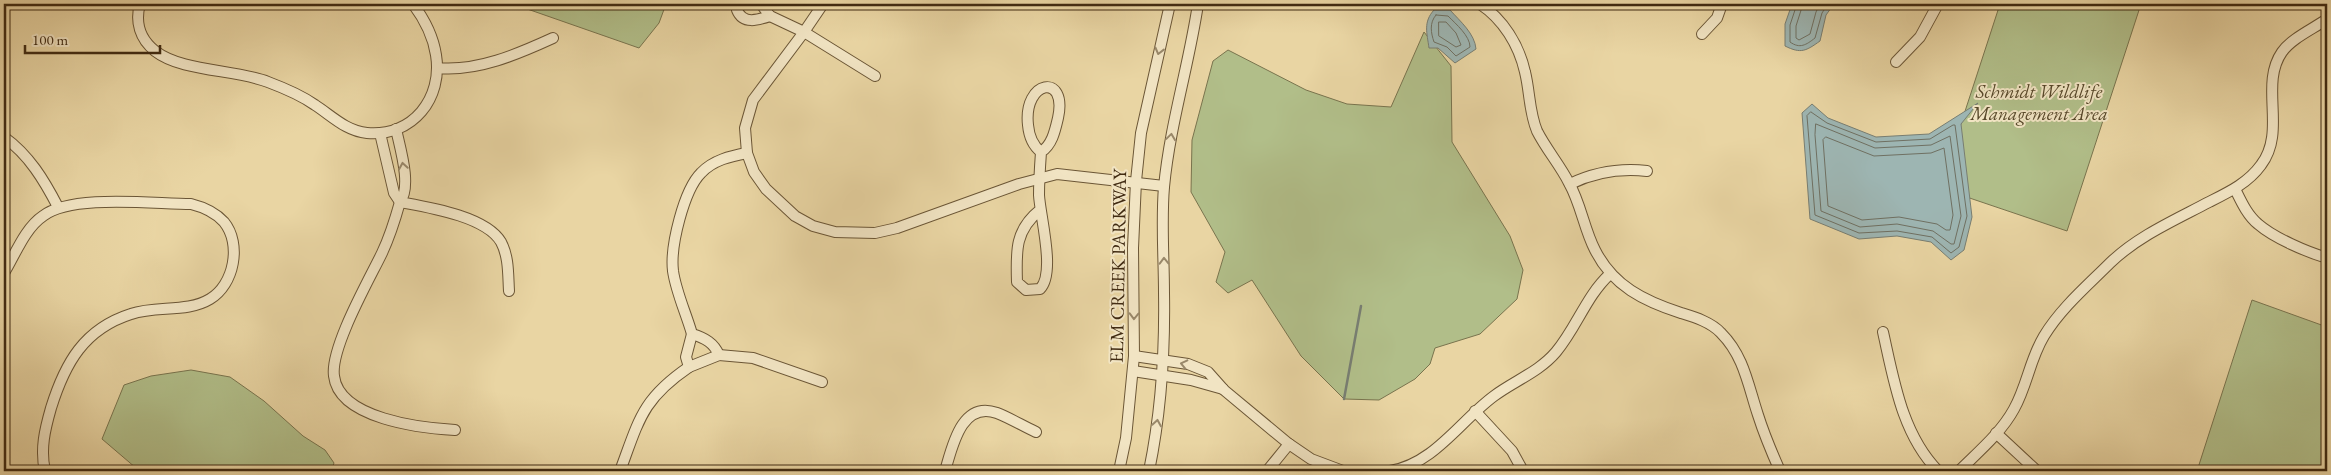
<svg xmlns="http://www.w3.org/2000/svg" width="2331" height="475" viewBox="0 0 2331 475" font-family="'EB Garamond',serif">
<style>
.green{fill:#b1be89;stroke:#79744e}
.water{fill:#9db5b2;stroke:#787e72}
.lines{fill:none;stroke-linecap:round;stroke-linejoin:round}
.shore{stroke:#6f7062;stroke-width:1}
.stream{stroke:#787e72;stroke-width:2.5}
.minor-casing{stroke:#6b5636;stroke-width:12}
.minor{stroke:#f1e4c3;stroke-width:10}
.oneway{stroke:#99886a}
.labels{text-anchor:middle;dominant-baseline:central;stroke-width:4;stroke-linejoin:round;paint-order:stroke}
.park-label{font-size:19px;font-style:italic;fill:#57482a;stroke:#f1e4c3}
.street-label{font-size:19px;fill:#412b12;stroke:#f1e4c3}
</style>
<rect width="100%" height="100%" fill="#e9d5a3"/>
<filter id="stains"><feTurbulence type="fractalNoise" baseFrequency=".004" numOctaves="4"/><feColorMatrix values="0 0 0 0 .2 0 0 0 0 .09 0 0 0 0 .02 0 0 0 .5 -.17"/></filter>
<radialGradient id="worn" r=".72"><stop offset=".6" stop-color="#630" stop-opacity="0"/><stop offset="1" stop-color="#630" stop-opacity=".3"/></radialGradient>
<g class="green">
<polygon points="513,4 666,4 659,23 639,48"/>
<polygon points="2000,4 2141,4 2067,231 1940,188"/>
<polygon points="1424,32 1451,66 1452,142 1510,236 1523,270 1517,299 1480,334 1435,348 1430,364 1415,379 1379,400 1344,399 1301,356 1252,280 1228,293 1216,282 1225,252 1191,192 1192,140 1213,61 1228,50 1306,90 1347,104 1391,107"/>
<polygon points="2252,300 2327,327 2327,471 2197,471"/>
<polygon points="191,370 230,377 264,401 303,436 325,450 334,463 331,471 154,471 136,468 102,439 124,385 151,376"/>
</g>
<g class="water">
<path d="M1792,4h42l-8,11 -6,26c-14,10 -19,13 -35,5v-22z"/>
<path d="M1434,10h16c10,11 25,24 26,39l-21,14 -17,-15h-9c-2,-15 -6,-26 5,-38z"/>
<polygon points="1978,103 1961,124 1972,217 1964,250 1951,260 1931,242 1897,236 1859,239 1810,219 1802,113 1812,104 1828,118 1876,137 1929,134"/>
</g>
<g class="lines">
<g class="shore">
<path d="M1797,4l-7,21v17c10,7 16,3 25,-4l7,-25 6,-9"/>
<polyline points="1803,4 1796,26 1796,38 1799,40 1810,34 1816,12 1820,4"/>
<path d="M1436,15l12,1c8,8 22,20 22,31l-14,9 -9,-9 -13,-5c-3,-9 -5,-19 2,-27z"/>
<polygon points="1439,22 1446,22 1456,33 1461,45 1456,47 1439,36"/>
<polygon points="1811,112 1827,123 1876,142 1930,139 1953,125 1955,125 1967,216 1959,247 1951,253 1932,237 1897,231 1859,233 1815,215 1807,116"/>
<polygon points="1816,124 1875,148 1931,145 1950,136 1961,216 1954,244 1951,244 1933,231 1897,224 1860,227 1821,211 1815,135"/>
<polygon points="1826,137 1874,156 1931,153 1944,148 1953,215 1950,230 1946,230 1937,224 1899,217 1862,220 1828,206 1823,140"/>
</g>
<g class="stream">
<polyline points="1344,399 1361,306"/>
<polyline points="327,468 338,471"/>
</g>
<g class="minor-casing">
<g id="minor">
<path d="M140,4c-5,18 0,35 15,47 27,21 80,18 113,31 16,6 33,13 47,23 17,11 31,26 52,28 46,4 76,-35 69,-78 -3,-20 -11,-35 -23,-51"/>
<path d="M739,4l-2,6c6,15 21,10 33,6"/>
<polyline points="761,4 770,16 804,32 875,76"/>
<polyline points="823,4 804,32 753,100 745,128 747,153 754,172 766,189 795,216 813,226 835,232 875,233 897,228 1019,184 1057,174 1164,186"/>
<path d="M1480,4c23,15 39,41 45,68 5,20 4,40 12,59 9,18 23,34 32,52 12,21 15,46 26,67 18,36 49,51 86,63 13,4 30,9 40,20 23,23 27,52 37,82 6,19 14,38 22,56"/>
<polyline points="1702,34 1717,18 1722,4"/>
<polyline points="1896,62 1920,37 1938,4"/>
<path d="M437,68c40,4 81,-14 116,-30"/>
<path d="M396,129c4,19 16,57 4,73 -5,18 -10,34 -18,51 -13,27 -52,95 -48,123 5,43 87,52 121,54"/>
<polyline points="380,133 394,193 400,202"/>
<path d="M4,137c25,18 40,43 54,70"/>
<path d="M1570,184c25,-12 50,-16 77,-13"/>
<path d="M2235,189c6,12 12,26 23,35 16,14 49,28 69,34"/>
<path d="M400,202c27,5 86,14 101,40 8,15 7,33 8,49"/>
<path d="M1040,210c-25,20 -24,41 -23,72l9,8 14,-1c16,-16 0,-73 -1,-94 0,-14 1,-29 2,-43 -9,-7 -12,-16 -13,-27 -5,-45 40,-53 30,-7 -3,13 -6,27 -17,34"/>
<path d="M4,273c11,-18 21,-45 39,-57 29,-22 110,-12 148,-12 12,3 24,8 33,18 18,22 10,63 -14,77 -23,14 -54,6 -79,15 -47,15 -66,49 -80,94 -6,21 -11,41 -6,63"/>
<path d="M1883,332c11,49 19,102 55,139"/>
<path d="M692,334c-6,-21 -16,-42 -19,-63 -3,-25 11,-81 28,-98 12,-13 30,-17 46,-20"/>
<path d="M692,334c13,4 22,9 27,21l-30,12 -3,-10z"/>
<polyline points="719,355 753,358 822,382"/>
<polyline points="1134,356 1188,364 1208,372 1224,390 1289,444 1311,459 1343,471"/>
<polyline points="1133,371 1191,380 1223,389"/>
<polyline points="1475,411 1512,451 1523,471"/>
<polyline points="1996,433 2037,471"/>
<path d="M620,471c19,-51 22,-72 69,-104"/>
<path d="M945,471c7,-23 16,-71 52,-58 13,5 26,13 39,19"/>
<polyline points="1119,471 1126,438 1134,356 1133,248 1136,181 1141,133 1170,4"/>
<path d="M1149,471c12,-58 16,-118 15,-178 0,-35 -3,-71 0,-106 6,-63 25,-122 34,-183"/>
<polyline points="1267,471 1289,444"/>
<path d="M1390,471c44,-7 70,-50 104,-75 20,-15 45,-24 62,-44 21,-25 30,-56 54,-78"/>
<path d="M1959,471c19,-19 42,-38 55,-62 13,-23 16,-50 30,-73 17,-28 43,-50 66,-73 28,-27 65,-43 99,-61 20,-10 39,-19 52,-37 26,-34 -2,-80 21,-113 10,-14 31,-23 45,-33"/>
</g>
</g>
<use href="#minor" class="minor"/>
</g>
<defs><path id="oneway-chevron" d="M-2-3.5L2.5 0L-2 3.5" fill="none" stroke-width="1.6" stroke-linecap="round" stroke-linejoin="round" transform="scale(1.25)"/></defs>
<g class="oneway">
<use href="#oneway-chevron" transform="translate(1159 51) rotate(104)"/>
<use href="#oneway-chevron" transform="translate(1171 137) rotate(-82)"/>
<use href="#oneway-chevron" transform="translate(403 166) rotate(-99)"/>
<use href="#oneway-chevron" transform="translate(1164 261) rotate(-91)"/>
<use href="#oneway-chevron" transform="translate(1134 316) rotate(91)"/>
<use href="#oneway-chevron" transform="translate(1184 364) rotate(-167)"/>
<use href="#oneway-chevron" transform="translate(1157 423) rotate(-81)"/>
</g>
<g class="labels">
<g class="park-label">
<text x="2039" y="91">Schmidt Wildlife<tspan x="2039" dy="22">Management Area</tspan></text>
</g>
<g class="street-label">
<text transform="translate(1118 266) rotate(-89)">ELM CREEK PARKWAY</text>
</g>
</g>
<rect width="2331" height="475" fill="none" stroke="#e9d5a3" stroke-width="20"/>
<rect x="5" y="5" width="2321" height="465" fill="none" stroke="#412b12" stroke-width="2.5"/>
<rect x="10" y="10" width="2311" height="455" fill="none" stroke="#412b12"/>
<path d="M25 45v8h135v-8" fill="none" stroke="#412b12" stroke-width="2.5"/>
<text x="32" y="45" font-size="15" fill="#412b12" stroke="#f1e4c3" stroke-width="4" paint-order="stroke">100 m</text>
<rect width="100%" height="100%" filter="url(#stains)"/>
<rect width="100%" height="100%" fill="url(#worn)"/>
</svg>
